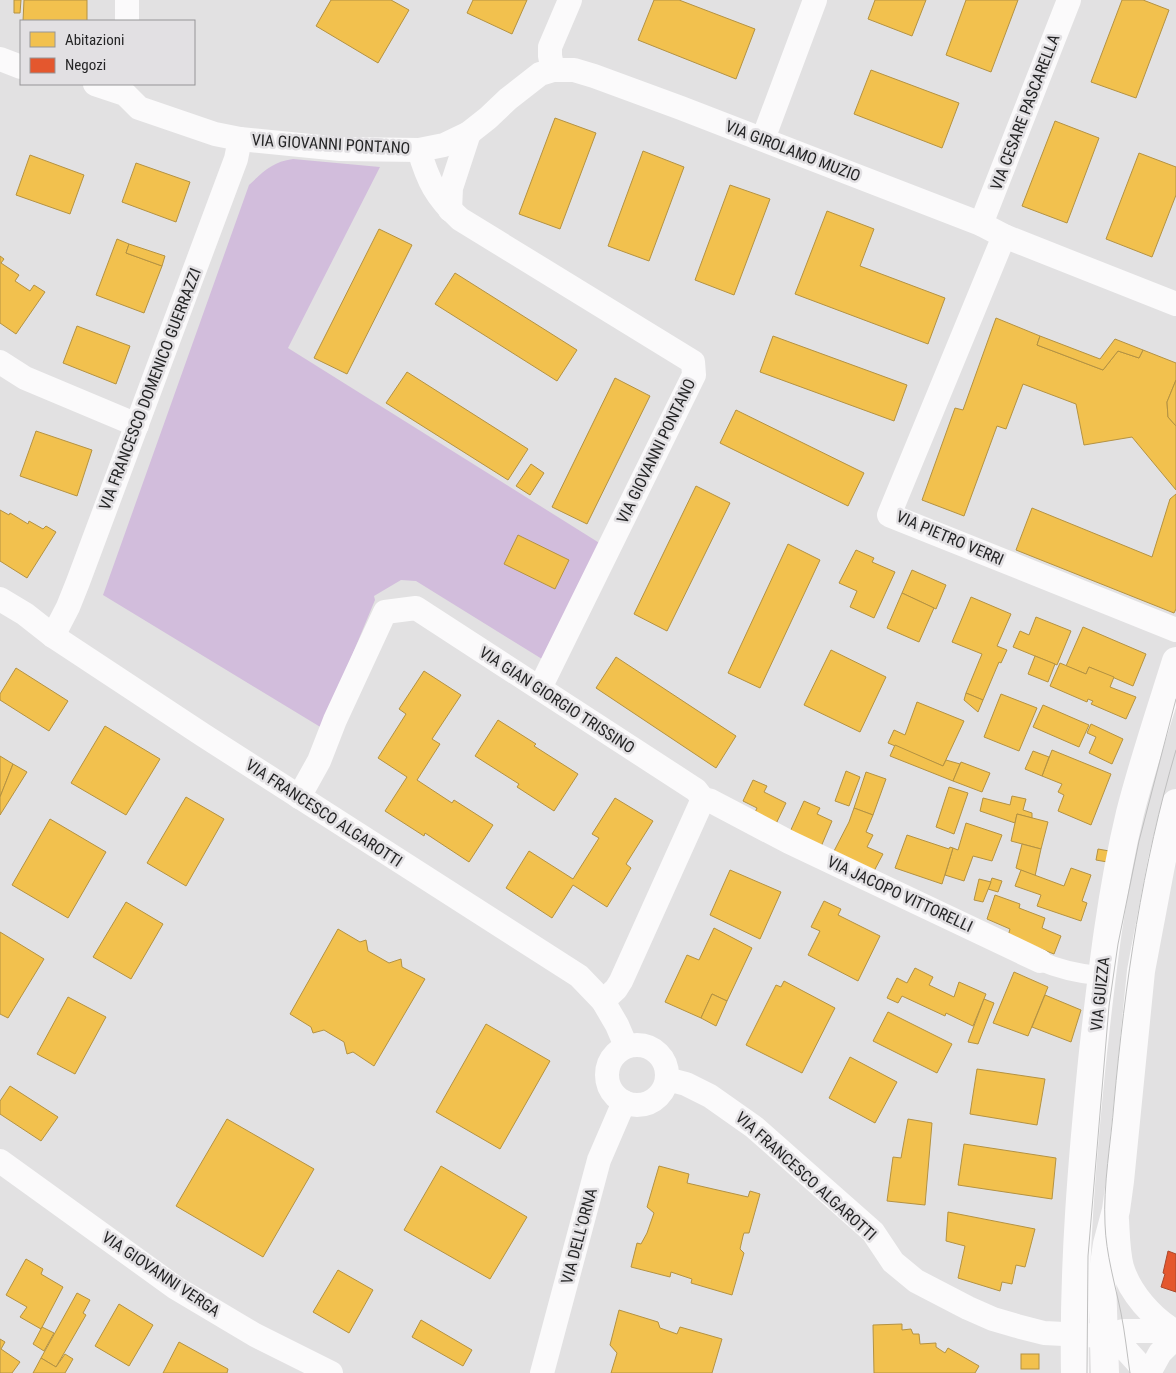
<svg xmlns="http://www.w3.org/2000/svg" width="1176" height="1373" viewBox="0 0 1176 1373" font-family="'Roboto Condensed',sans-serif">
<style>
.green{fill:#d2bddc}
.homes{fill:#f2c14e;stroke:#b49242}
.shops{fill:#e4572e;stroke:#ab482c}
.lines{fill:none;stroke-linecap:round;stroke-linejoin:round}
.pedestrian{stroke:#fbfafb;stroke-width:19}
.minor{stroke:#fbfafb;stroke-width:24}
.tertiary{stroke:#fbfafb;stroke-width:28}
.tram{stroke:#bfbfbf;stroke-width:1}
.labels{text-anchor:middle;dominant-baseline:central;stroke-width:5;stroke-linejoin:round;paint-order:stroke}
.street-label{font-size:16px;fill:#252526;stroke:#e2e0e3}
</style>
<rect width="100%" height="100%" fill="#e2e1e2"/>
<path class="green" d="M293,159l87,8 -92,181 313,196 -59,115 -126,-78 -15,-1 -27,16 1,4 -53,128 -219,-133 146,-410c15,-14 23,-23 44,-26z"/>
<g class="homes">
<polygon points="14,0 21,0 20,13 14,13"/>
<polygon points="24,0 87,0 87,21 23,21"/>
<polygon points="331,0 391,0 409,10 378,63 316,26"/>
<polygon points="473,0 527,0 512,34 467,13"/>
<polygon points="654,0 679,0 755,29 736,79 638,40"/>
<polygon points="875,0 926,0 912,36 868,19"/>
<polygon points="966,0 1018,0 991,72 946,55"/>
<polygon points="1122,0 1143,0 1169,10 1136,98 1091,82"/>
<polygon points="871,70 959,103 942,148 854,114"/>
<polygon points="555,118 596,133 560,229 519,214"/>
<polygon points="1055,121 1099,138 1067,223 1022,206"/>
<polygon points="643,151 684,167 649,261 608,246"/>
<polygon points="1139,153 1176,167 1176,195 1152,257 1106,239"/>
<polygon points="30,155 84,175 70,214 16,195"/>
<polygon points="136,163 190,182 176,222 122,202"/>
<polygon points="730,185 770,199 734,295 695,280"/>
<polygon points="827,211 874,229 860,266 945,298 928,344 795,294"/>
<polygon points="379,229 412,245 347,374 314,358"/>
<polygon points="117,239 129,244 126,253 162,266 144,313 96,295"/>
<polygon points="129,244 165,256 162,266 126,253"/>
<polygon points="0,256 4,259 1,263 19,275 15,281 30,291 34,285 45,292 16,334 0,323"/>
<polygon points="455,273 577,350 557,381 435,304"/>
<polygon points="996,318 1040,336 1037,345 1103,370 1118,351 1139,358 1143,350 1176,363 1176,380 1167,402 1168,417 1176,426 1176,490 1132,437 1084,445 1076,404 1023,384 1006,429 997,426 964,516 922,500 955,408 963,410"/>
<polygon points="77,326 130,346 116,384 63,363"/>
<polygon points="773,336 907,385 894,421 760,372"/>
<polygon points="1040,336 1100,359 1115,339 1143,350 1139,358 1118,351 1103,370 1037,345"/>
<polygon points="407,372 528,449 508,480 386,403"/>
<polygon points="615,378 650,396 587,524 552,507"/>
<polygon points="1176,380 1176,426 1168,417 1167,402"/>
<polygon points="736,410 864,473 848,506 720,443"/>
<polygon points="36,431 92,450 77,496 20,476"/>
<polygon points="531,464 544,473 530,495 516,486"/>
<polygon points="696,486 730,503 667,631 634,614"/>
<polygon points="1176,494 1176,609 1174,613 1016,550 1032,508 1152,557 1170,499"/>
<polygon points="0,510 9,515 10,513 28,524 29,521 43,529 46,526 56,532 27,578 0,561"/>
<polygon points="518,535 569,560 555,589 504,564"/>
<polygon points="788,544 820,560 760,688 728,673"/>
<polygon points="856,550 874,558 872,562 895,572 874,618 850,607 857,591 839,583"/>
<polygon points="912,570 946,585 936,609 902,593"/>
<polygon points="902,593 934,608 919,642 887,628"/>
<polygon points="971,597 1011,614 997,646 1007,650 1001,663 999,662 983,700 966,693 982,654 952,642"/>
<polygon points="1036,617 1071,631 1057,665 1013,647 1020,631 1029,635"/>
<polygon points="1083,627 1146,654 1133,686 1089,667 1086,674 1066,666"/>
<polygon points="831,650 886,677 860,732 804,705"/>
<polygon points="1035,656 1055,664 1048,682 1028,674"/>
<polygon points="616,657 736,736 716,768 596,688"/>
<polygon points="1060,663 1086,674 1089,667 1114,677 1110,687 1136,697 1126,719 1091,704 1093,701 1088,699 1087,702 1050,686"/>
<polygon points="16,668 68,701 49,731 0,700 0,694"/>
<polygon points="424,671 461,695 432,739 440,744 417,780 452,803 454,800 493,825 469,862 425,833 424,836 385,811 407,777 378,758 406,714 399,709"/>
<polygon points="966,693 983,700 978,712 964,700"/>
<polygon points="1001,694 1037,708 1019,751 984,737"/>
<polygon points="917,702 964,721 943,766 888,743 894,730 905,735"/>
<polygon points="1043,705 1089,725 1079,747 1033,727"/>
<polygon points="498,720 536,744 534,746 578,774 554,811 517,787 519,784 475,756"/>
<polygon points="1091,724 1123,739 1112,764 1089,753 1096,737 1087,733"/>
<polygon points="105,726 160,759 126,815 71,783"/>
<polygon points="895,745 943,766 946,760 960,764 953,781 890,756"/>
<polygon points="1052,750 1111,774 1091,825 1058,811 1064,795 1058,792 1062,784 1042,776"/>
<polygon points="1033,751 1049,757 1042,776 1025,769"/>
<polygon points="0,756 13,764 0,797"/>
<polygon points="961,762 990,773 982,792 953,781"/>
<polygon points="13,764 27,772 0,815 0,797"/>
<polygon points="846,771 860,777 849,806 835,801"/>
<polygon points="866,772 886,779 873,815 854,808"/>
<polygon points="753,780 767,786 764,792 786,803 774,828 753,817 757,808 743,801"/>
<polygon points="949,787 968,793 954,834 936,827"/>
<polygon points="1012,796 1026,799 1023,810 1032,813 1032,818 1017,814 1015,823 980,811 983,798 1010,805"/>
<polygon points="186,797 224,819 186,886 147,863"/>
<polygon points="615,798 653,821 626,864 631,868 607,907 573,885 552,918 506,888 529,851 573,879 599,838 592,834"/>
<polygon points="804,801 820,808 817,814 832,821 820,849 789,834"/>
<polygon points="854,808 873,815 866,832 873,835 867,847 883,854 873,873 833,853 849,822"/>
<polygon points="1017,814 1048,822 1041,849 1011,841"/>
<polygon points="50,819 106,852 68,918 12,885"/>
<polygon points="966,823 1002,835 992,861 973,856 964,881 945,875 953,848 958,850"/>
<polygon points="907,835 949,849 950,847 953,848 942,884 895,868"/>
<polygon points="1022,844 1041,849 1035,876 1016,868"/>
<polygon points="1098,849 1115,852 1113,863 1096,860"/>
<polygon points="1071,868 1091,875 1082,901 1087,903 1081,921 1037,906 1041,895 1015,886 1021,870 1064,886"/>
<polygon points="730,870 781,892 760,939 710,915"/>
<polygon points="992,878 1002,881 998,892 988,889"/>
<polygon points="979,879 991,882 983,902 974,900"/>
<polygon points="995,895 1020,904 1019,908 1045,918 1042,928 1061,936 1054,954 1008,936 1010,929 987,919"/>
<polygon points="824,901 841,909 838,915 880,936 858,981 808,955 820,931 811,927"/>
<polygon points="126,902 163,924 131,979 93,957"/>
<polygon points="714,928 752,948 727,1001 712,994 701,1018 665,1002 687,955 699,960"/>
<polygon points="338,929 360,942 366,940 368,951 389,963 401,959 402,967 425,979 374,1066 353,1052 347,1054 344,1042 324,1030 313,1033 311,1027 290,1014"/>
<polygon points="0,932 44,959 8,1018 0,1014"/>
<polygon points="915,968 933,977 929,985 954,997 959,982 986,994 973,1026 946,1013 945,1016 902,996 898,1003 887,998 897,978 907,983"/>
<polygon points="1014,972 1048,987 1028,1036 993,1023"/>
<polygon points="784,981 835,1008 802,1073 746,1045 776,985 781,987"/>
<polygon points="712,994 727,1001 716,1026 701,1018"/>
<polygon points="1045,995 1081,1010 1071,1042 1032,1027"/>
<polygon points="68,997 106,1017 75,1074 37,1054"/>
<polygon points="984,999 994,1003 978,1044 968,1042"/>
<polygon points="888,1012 952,1044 937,1073 873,1041"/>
<polygon points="486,1024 550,1061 500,1149 436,1112"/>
<polygon points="850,1057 897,1082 875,1123 829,1098"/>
<polygon points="977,1069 1045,1079 1037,1125 970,1114"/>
<polygon points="10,1086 58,1117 41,1141 0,1114 0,1101"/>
<polygon points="227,1119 314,1169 263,1257 176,1206"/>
<polygon points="908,1119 932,1123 925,1205 887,1201 893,1157 901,1158"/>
<polygon points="964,1144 1056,1158 1052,1199 958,1185"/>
<polygon points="441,1166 527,1217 490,1279 404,1230"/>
<polygon points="659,1166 689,1174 687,1183 748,1197 750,1191 760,1194 749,1233 744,1233 743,1236 740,1249 744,1253 732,1295 691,1283 692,1279 671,1272 670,1277 631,1267 637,1243 641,1244 647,1233 654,1213 647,1207"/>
<polygon points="948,1212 1035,1229 1025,1267 1016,1265 1012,1284 1002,1282 1000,1291 958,1278 965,1246 946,1241"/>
<polygon points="26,1259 43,1269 41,1274 63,1287 41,1329 20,1317 27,1307 6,1295"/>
<polygon points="338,1270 373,1290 349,1333 313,1312"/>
<polygon points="77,1293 90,1300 83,1313 86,1315 56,1367 41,1358"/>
<polygon points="119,1304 153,1325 129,1366 95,1346"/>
<polygon points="619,1310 658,1322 660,1328 677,1334 680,1327 722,1339 712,1373 611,1373 617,1353 610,1345"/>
<polygon points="421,1320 472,1350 463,1366 412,1337"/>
<polygon points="902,1324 902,1330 911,1329 913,1334 919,1334 920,1344 936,1343 936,1347 945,1353 948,1348 979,1366 975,1373 874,1373 873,1325"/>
<polygon points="42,1327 54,1333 44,1351 33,1344"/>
<polygon points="0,1339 5,1342 1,1349 20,1362 12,1373 0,1373"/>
<polygon points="179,1342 228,1369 227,1373 163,1373"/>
<polygon points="65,1354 73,1359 65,1373 33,1373 41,1358 56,1367"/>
<rect x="1021" y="1354" width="18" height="15"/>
</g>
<polygon class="shops" points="1168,1251 1176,1254 1176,1292 1161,1287 1165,1274 1163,1273"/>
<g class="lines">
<path class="pedestrian" d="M1040,961c20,9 40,13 62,15"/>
<g class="minor">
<polyline points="127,21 127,0"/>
<polyline points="0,59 21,67"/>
<polyline points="553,70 550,56 550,47 570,0"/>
<polyline points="95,84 125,94 139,108 215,134 240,139 340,149 419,150 444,145 469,133 488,118 508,99 540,74 553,70 574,70 594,76 681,108 981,224 1004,236 1176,304"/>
<polyline points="763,139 815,0"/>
<path d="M419,150c9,31 17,47 41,69l233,143 1,13 -154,313"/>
<polyline points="450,210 451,188 469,133"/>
<polyline points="981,224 1069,0"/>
<polyline points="1004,236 889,515 1176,630"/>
<polyline points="0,362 25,378 137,425"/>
<polyline points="0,599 25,614 53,636 203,735 579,976 603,1001 617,1025 626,1046"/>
<polyline points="53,636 68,607 78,582 236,159 240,139"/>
<polyline points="299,797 319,761 335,720 385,612 416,608 696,790 703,799"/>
<polyline points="703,799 711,801 789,842 1040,961"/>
<polyline points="603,1001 616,989 621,981 703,799"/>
<circle cx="637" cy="1075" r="30"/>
<polyline points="667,1079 686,1084 710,1096 754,1127 873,1232 893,1262 916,1281 968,1308 993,1319 1017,1326 1044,1333 1104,1336 1127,1351 1147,1373"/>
<polyline points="0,1161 176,1288 255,1335 331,1373"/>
<path d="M1117,1220c1,16 1,32 5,47 8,26 30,51 54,65"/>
<polyline points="1104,1336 1124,1331 1174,1331"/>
<polyline points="542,1373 599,1160 624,1102"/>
<polyline points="1149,1373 1160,1353 1176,1337"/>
</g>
<g class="tertiary">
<path d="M1075,1373c-2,-107 7,-214 18,-321 9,-80 18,-160 37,-239 13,-51 30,-101 46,-152"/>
<polyline points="1105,1373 1102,1278 1107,1244 1116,1210 1120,1181 1141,971 1162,860 1176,803"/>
</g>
<g class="tram">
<polyline points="1087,1373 1088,1256 1109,1006 1118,944 1139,841 1176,699"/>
<path d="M1130,1373c-3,-20 -5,-40 -9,-60 -6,-29 -15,-59 -16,-89 -2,-39 6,-82 9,-121 11,-120 28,-238 62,-353"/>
</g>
</g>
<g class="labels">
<g class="street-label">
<text transform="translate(1025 112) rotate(-69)">VIA CESARE PASCARELLA</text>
<text transform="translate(331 144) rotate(3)">VIA GIOVANNI PONTANO</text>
<text transform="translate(793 151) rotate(21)">VIA GIROLAMO MUZIO</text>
<text transform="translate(150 389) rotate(-69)">VIA FRANCESCO DOMENICO GUERRAZZI</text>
<text transform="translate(656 451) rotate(-64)">VIA GIOVANNI PONTANO</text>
<text transform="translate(950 538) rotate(23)">VIA PIETRO VERRI</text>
<text transform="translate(557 700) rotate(33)">VIA GIAN GIORGIO TRISSINO</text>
<text transform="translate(324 813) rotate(33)">VIA FRANCESCO ALGAROTTI</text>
<text transform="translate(900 894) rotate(25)">VIA JACOPO VITTORELLI</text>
<text transform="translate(1100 994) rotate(-84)">VIA GUIZZA</text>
<text transform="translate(806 1176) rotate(42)">VIA FRANCESCO ALGAROTTI</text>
<text transform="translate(579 1236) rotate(-75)">VIA DELL'ORNA</text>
<text transform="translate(161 1274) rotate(34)">VIA GIOVANNI VERGA</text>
</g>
</g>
<rect x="20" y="20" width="175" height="65" fill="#e2e0e3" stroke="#969597"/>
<rect x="30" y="32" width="25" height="15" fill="#f2c14e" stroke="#969597"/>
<text x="65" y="45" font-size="15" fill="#252526">Abitazioni</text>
<rect x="30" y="58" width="25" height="15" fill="#e4572e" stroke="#969597"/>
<text x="65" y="70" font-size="15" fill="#252526">Negozi</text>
</svg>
